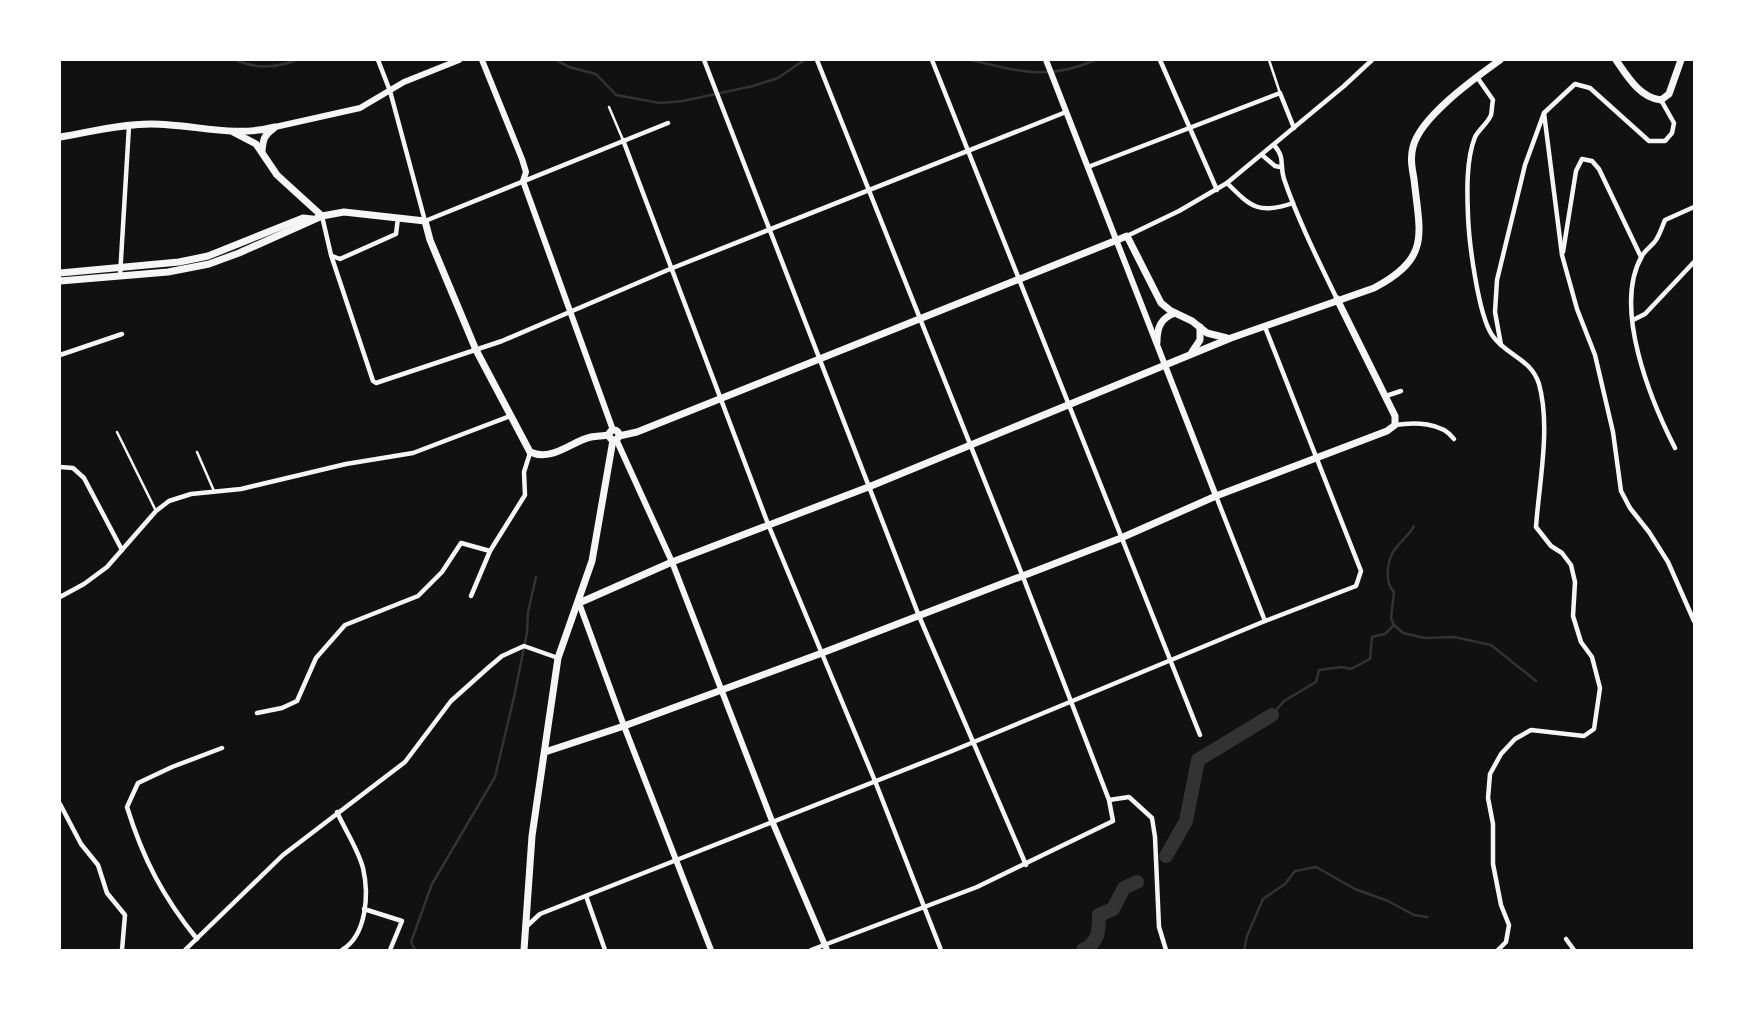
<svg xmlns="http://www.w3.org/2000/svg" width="1754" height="1010" viewBox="0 0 1754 1010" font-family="'IBM Plex Serif',serif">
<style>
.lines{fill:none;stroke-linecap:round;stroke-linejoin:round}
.stream{stroke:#333;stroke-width:2.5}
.river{stroke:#333;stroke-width:14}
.service{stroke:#f5f5f5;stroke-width:2.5}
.minor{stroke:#f5f5f5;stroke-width:4.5}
.tertiary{stroke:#f5f5f5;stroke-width:6}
.secondary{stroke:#f5f5f5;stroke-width:7}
.primary{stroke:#f5f5f5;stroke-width:7}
</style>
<rect width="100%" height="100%" fill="#111"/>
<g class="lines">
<g class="stream">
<path d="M236,60c19,9 42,8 60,0"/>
<polyline points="556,60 569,67 596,74 616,95 660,103 683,101 753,86 778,78 804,60"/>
<path d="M971,60c47,11 77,21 124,0"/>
<polyline points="1394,625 1403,633 1425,638 1454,637 1491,645 1536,681"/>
<path d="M1272,715l12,-14 32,-19 3,-12 23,-3 9,2 19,-10 2,-22 13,-3 9,-9 -3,-7 3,-26c-10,-10 -7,-32 1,-43 6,-8 14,-14 19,-23"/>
<polyline points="415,950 411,942 432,884 495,777 514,697 527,633 528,612 536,577"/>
<polyline points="1244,950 1247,936 1263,899 1285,884 1295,871 1316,867 1355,889 1388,901 1414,915 1427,917"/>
</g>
<g class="river">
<polyline points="1166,856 1186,821 1198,760 1272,715"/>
<path d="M1083,950c16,-7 16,-20 16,-35l14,-6 11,-21 13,-6"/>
</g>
<g class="service">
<polyline points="1269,60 1280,93"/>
<polyline points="609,107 623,140"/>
<polyline points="117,432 156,511"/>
<polyline points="197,452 214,491"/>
</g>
<g class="minor">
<polyline points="378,60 390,91 425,221 668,123"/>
<polyline points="704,60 919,616 1026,865"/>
<polyline points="932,60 1200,735"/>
<polyline points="1160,60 1217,190"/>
<path d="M1477,77l16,23c-1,4 -1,11 -2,15 -3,8 -12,14 -16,22 -9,23 -8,55 -7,79 1,26 10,98 24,119 13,20 39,23 47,49 12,43 0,99 -3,143l15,19 11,7 9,12 4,17 -2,34 8,26 11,15 8,31 -6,41 -10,7 -53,-6 -16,9 -14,15 -11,20 -2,24 5,26v40l8,41 8,20 -3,17 -8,8"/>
<polyline points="1544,113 1562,255 1577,309 1595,355 1613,432 1621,491 1630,508 1649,532 1668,562 1694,621"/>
<polyline points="623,140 768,524 875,781 941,950"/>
<path d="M1274,145c12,14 5,18 10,34 14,41 34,81 53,120"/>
<polyline points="1262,155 1275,166 1280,167"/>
<polyline points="1088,167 1280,93 1294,128"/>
<path d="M1227,183c24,24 32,32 66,20"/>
<polyline points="322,216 331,255 373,381 376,383 502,341 670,269 1066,112"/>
<polyline points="1127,236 1179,211 1227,183 1344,86 1372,60"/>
<polyline points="1563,252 1576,171 1582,159 1592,161 1599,169 1641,257"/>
<polyline points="332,256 340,259 396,234 398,218"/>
<polyline points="120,276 129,126"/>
<polyline points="1633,320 1645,314 1694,262"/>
<polyline points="1501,345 1495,312 1497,280 1525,165 1544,113 1575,84 1590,88 1649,141 1665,141 1672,133 1674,123 1661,100"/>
<polyline points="60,355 122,334"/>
<polyline points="1386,396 1401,391"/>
<path d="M1395,425c19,-3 47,-3 59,14"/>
<path d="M1675,448c-24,-47 -63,-141 -33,-192 3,-6 10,-10 14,-16 4,-6 6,-13 9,-20l29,-13"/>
<polyline points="60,467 73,468 84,478 122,550"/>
<polyline points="1216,496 1265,621"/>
<polyline points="471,596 490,551 525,495 524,472 530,453"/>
<polyline points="60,597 84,584 107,567 156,511 169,501 191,494 241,489 346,464 413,453 510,416"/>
<polyline points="257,713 282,708 297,701 316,658 345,625 418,596 442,572 461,543 490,551"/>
<polyline points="1109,800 1129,797 1152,818 1155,837 1159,927 1166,950"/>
<polyline points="60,804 81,844 98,865 107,893 125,915 122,950"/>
<path d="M337,812c8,18 21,37 26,56 6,26 4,67 -21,82"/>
<polyline points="586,896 605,950"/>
<polyline points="364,909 402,921 390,950"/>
<polyline points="528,925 540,914 952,751 1265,621 1356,586 1361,571 1265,327"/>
<path d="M197,939c-34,-42 -54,-80 -70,-132l11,-24 34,-16 50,-19"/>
<polyline points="1566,939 1574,950"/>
<polyline points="185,950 283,855 405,762 451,701 489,667 502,656 524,646 558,658"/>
<polyline points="811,950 977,887 1113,821 1109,800 1023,577 817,60"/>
</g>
<g class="tertiary">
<polyline points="482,60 522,159 526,172 523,181 613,430"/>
<polyline points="1046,60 1216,496"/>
<polyline points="275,127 360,108 404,82 459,60"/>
<polyline points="616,439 672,562 772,821 827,950"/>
<polyline points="579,603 624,726 711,950"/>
</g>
<g class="secondary">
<path d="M1616,60c11,16 24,38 45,40l8,-6 12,-34"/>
<path d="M233,132l23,12 21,31 45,41 22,-4 81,9 5,19 46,110 54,102c22,10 40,-10 61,-15 6,-1 12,-1 18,-2"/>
<path d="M60,137c30,-5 61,-13 91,-13 42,0 82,14 124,3"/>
<path d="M262,151c1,-11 2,-16 11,-22"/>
<path d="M1157,342c0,-15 4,-24 18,-29"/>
<polyline points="1192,352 1200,340 1200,327"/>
<circle cx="614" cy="435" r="5"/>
<polyline points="619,436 637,432 1127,236 1161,303 1171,311 1192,321 1207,333 1227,338"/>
<path d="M579,603l93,-41 199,-76 360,-148 143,-50c57,-30 46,-53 40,-109 -2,-11 -4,-21 -1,-32 7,-30 62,-69 87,-87"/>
<polyline points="545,752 624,726 822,653 1121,538 1216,496 1387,431 1395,425 1395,416 1337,299"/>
<polyline points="524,950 532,836 558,658 592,561 613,440"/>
</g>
<g class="primary">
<polyline points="60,273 179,262 208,256 303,218 312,219"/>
<polyline points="60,281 168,272 209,264 239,253 322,216"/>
</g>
</g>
<rect width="1754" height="1010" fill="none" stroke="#ffffff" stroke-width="122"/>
</svg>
